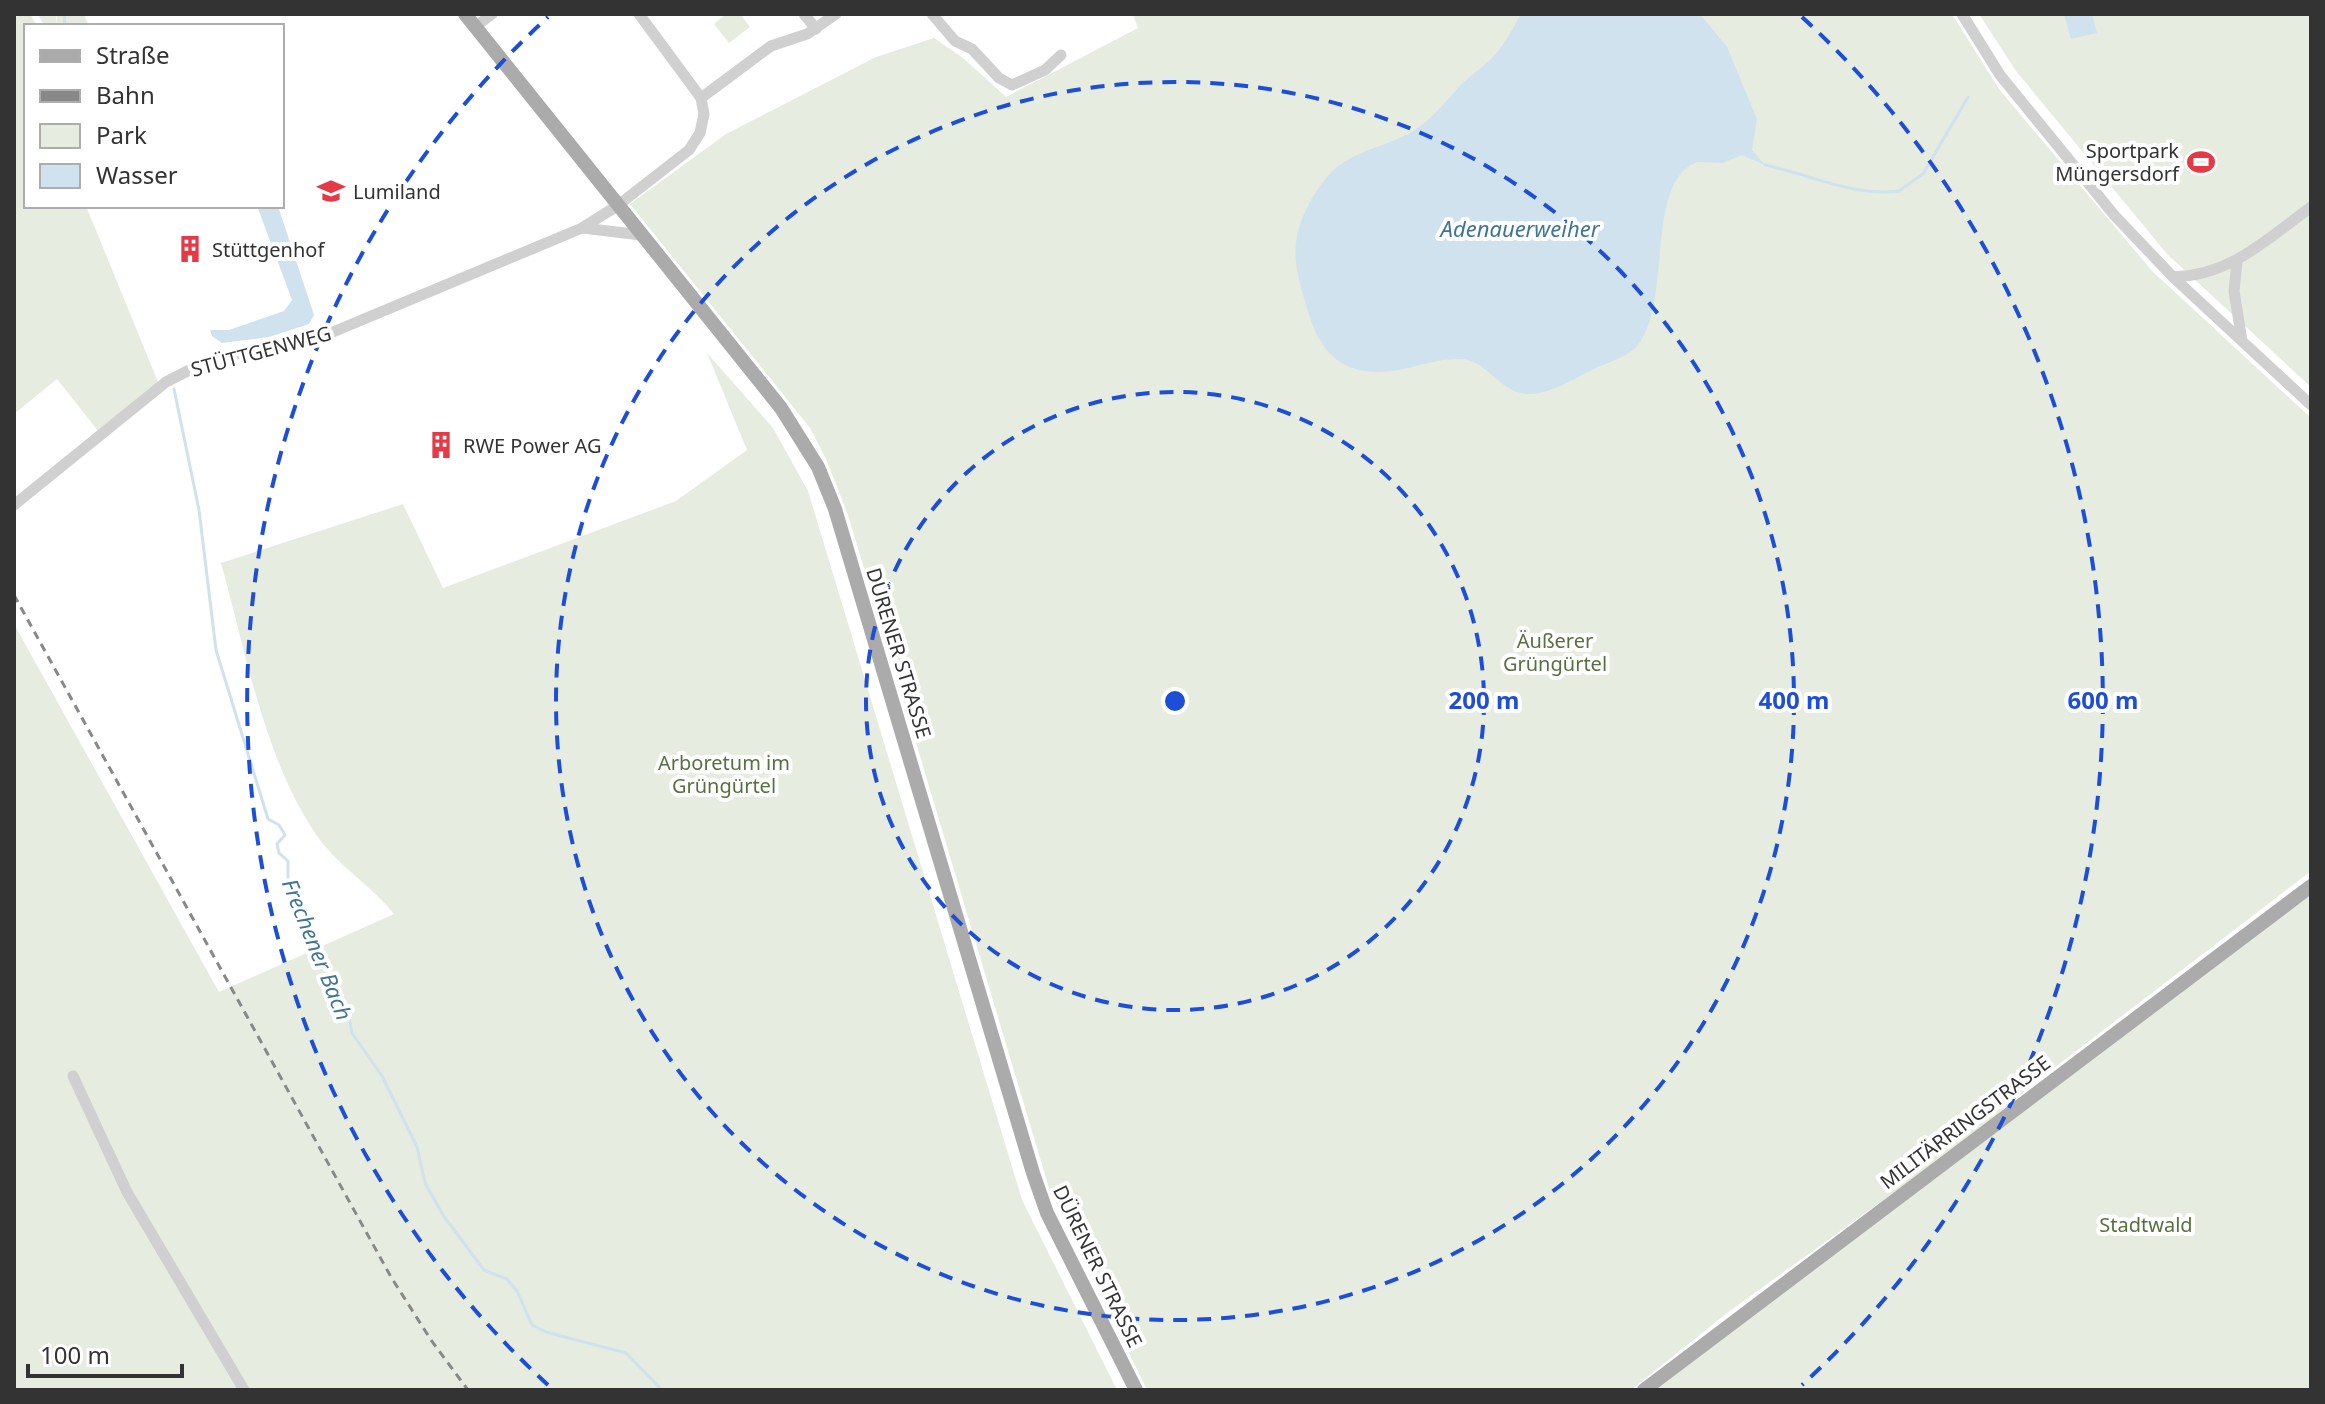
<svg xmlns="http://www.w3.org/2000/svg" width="2325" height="1404" viewBox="0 0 2325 1404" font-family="'Noto Sans',sans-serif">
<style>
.green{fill:#e6ecdf}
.water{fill:#cfe2ee}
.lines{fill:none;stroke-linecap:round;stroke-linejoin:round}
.stream{stroke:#cfe2ee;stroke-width:3}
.minor{stroke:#d0d0d0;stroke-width:11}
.major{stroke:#ababab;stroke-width:14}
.rail{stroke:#888;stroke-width:3;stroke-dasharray:8 6;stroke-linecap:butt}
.ring{fill:none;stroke:#1d4ed8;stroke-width:4;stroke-dasharray:14 10}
.labels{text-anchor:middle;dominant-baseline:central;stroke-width:8;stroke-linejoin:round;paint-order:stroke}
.poi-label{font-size:20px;fill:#333;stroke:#fff;text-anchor:start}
.street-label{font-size:20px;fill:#333;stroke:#fff}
.park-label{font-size:20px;fill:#56703f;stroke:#fff}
.water-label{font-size:22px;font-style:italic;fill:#3f7597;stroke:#fff}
.centre{fill:#1d4ed8;stroke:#fff;stroke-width:4}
.ring-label{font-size:24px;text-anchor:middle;font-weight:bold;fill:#1d4ed8;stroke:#fff;stroke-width:8;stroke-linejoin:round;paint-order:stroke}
</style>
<rect width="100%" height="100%" fill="#fff"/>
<g class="green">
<polygon points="14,14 30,14 37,26 26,26 26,206 86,206 158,382 99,432 57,379 14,414"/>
<polygon points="38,14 56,14 57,26 57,14 84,14 89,26 44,26"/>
<polygon points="726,14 740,14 750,27 729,43 714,24"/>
<polygon points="1133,14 1952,14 1999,89 2152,271 2311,418 2311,871 2041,1078 1965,1141 1727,1313 1631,1390 1147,1390 1049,1188 848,515 826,459 810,428 630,204 726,134 876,57 934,38 963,58 1006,97 1138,28"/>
<polygon points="1979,14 2311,14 2311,387 2167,254 2016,71"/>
<path d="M707,353l66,75 35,63 214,709 95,190h-1103v-766l205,368 175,-78c-21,-27 -53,-46 -74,-74 -55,-76 -74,-188 -99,-277l182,-59 40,84 233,-87 71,-51z"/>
<polygon points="2311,887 2311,1390 1656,1390 1718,1342"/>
</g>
<g class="water">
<path d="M1521,14h179l27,33 30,72 -5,31 13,15 -23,-10 -19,8 -26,-1c-53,20 -24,137 -59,183 -11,13 -33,18 -48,26 -19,9 -39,23 -62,23 -29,-1 -41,-35 -68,-35 -34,-1 -57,17 -95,12 -31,-4 -47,-28 -56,-56 -6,-21 -16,-49 -13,-71 2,-27 25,-68 48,-82 22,-14 50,-18 72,-33 17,-11 29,-27 43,-42 12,-13 29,-22 40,-37 8,-10 15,-24 22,-36z"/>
<polygon points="2064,14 2092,14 2097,33 2071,39"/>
<polygon points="257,206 278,206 314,315 309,324 269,337 222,343 212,336 210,330 229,330 284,311 292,300"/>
</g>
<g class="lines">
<g class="stream">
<polyline points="64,14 65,26"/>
<path d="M1765,165c44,9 89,32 134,26l24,-17 45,-77"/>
<polyline points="96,206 96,207"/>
<polyline points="174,389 199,510 216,650 268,819 279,825 285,835 277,844 279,853 288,861 288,881 300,889 301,916 318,937 328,982 349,1017 352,1033 382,1076 417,1147 425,1183 443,1215 484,1270 507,1279 517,1291 532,1325 546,1332 626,1353 662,1390"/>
</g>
<g class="minor">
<polyline points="804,14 816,29"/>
<polyline points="932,14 955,41 972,49 999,78 1012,85 1045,70 1061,55"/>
<polyline points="1962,14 2000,75 2115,216 2173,277 2311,405"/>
<polyline points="475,27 492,14"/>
<polyline points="701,98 771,46 807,34 836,14"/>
<polyline points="583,228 641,235"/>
<polyline points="2237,262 2234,291 2242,341"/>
<path d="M2173,277c57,-1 94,-38 138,-70"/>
<polyline points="14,505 166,382 207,361 333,332 582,228 617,206 689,150 700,133 704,114 701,98 639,14"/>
<polyline points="73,1076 127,1192 244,1390"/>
</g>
<g class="major">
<polyline points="465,14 781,408 818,467 835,509 1033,1173 1047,1213 1136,1390"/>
<polyline points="1644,1390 2311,886"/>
</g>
<polyline class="rail" points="14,595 391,1277 431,1340 468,1390"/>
</g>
<g class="ring">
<circle cx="1175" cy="701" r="309"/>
<circle cx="1175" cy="701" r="619"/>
<path d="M548 1385A928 928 0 0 1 548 17M1802 17A928 928 0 0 1 1802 1385"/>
</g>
<defs>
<g id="stadium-bare" transform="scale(2.16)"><path d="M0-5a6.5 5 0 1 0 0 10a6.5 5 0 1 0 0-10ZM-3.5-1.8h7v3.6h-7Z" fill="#e63946" stroke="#fff" stroke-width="2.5" paint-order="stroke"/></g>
<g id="school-bare" transform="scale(2.16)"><path d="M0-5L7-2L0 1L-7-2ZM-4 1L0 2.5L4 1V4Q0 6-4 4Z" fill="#e63946" stroke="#fff" stroke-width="2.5" paint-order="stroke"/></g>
<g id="building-bare" transform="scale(2.16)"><path d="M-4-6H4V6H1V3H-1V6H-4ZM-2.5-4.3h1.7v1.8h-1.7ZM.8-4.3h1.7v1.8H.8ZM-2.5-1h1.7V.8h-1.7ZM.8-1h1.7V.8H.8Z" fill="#e63946" stroke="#fff" stroke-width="2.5" paint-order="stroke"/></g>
</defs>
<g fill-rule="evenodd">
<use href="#stadium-bare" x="2201" y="162"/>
<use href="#school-bare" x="331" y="191"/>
<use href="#building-bare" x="190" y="249"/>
<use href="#building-bare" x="441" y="445"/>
</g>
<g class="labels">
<g class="poi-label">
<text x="2179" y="150" text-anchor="end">Sportpark<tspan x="2179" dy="23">Müngersdorf</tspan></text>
<text x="353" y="191">Lumiland</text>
<text x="212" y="249">Stüttgenhof</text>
<text x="463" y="445">RWE Power AG</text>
</g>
<g class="street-label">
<text transform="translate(261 351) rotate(-15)">STÜTTGENWEG</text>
<text transform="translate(899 653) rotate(73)">DÜRENER STRASSE</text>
<text transform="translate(1965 1122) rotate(-37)">MILITÄRRINGSTRASSE</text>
<text transform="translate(1098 1266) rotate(64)">DÜRENER STRASSE</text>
</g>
<g class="park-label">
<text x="1555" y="640">Äußerer<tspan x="1555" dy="23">Grüngürtel</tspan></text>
<text x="724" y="762">Arboretum im<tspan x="724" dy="23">Grüngürtel</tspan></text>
<text x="2146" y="1224">Stadtwald</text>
</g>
<g class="water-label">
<text x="1520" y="228">Adenauerweiher</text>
<text transform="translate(318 949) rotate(68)">Frechener Bach</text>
</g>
</g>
<circle cx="1175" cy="701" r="12" class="centre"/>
<g class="ring-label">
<text x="1484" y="709">200 m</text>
<text x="1794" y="709">400 m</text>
<text x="2103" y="709">600 m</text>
</g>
<rect width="2325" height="1404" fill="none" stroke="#333333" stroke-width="32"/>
<rect x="24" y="24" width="260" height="184" fill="#ffffff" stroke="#adadad" stroke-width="2"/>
<rect x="40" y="50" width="40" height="12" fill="#ababab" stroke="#adadad" stroke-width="2"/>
<text x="96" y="64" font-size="24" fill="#333333">Straße</text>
<rect x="40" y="90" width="40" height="12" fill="#888888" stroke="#adadad" stroke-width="2"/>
<text x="96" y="104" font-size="24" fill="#333333">Bahn</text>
<rect x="40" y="124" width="40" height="24" fill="#e6ecdf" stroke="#adadad" stroke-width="2"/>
<text x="96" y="144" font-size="24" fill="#333333">Park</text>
<rect x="40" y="164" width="40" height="24" fill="#cfe2ee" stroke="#adadad" stroke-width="2"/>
<text x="96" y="184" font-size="24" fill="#333333">Wasser</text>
<path d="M28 1364v12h154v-12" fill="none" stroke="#333333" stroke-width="4"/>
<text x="40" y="1364" font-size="24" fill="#333333" stroke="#ffffff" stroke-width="6" paint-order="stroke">100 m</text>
</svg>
